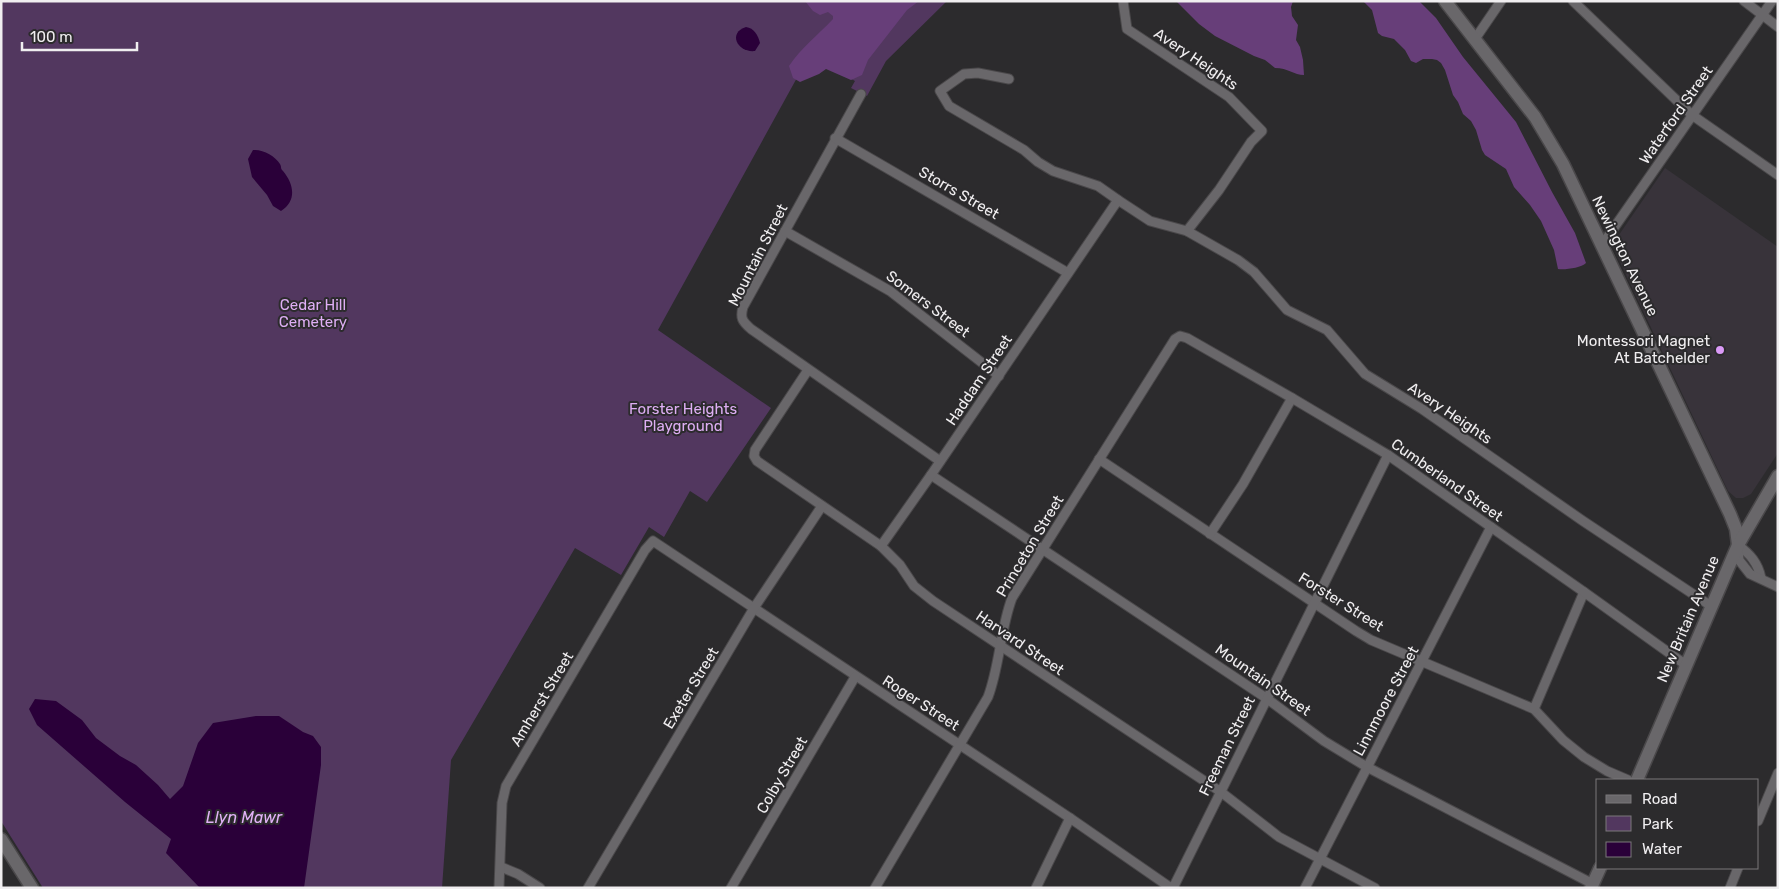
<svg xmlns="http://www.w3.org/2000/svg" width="1779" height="889" viewBox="0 0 1779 889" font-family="Rubik,sans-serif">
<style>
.built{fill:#38333a}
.green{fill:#52375f}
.forest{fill:#673e79}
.water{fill:#2a0039}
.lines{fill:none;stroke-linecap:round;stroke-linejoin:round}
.minor-casing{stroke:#4a484a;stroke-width:11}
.secondary-casing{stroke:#4a484a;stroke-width:15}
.minor{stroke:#69676a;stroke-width:9}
.secondary{stroke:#69676a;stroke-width:12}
.poi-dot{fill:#da9af6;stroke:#2c2b2d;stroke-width:2}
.labels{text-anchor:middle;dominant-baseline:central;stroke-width:4;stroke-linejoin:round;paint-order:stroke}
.street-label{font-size:15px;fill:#f0eef0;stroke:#2c2b2d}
.park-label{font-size:15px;fill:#deaef4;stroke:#2c2b2d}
.poi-label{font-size:15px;fill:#f0eef0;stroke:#2c2b2d;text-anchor:end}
.water-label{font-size:16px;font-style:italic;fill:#e2b2f8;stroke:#2c2b2d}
</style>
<rect width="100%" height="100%" fill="#2c2b2d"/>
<polygon class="built" points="1665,168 1778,247 1778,453 1751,494 1743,498 1736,498 1728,491 1612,245"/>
<polygon class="green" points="1,1 947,1 886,61 867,96 851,88 855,81 809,56 658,330 771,408 707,502 690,491 664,537 649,527 621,575 575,548 451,760 442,888 43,888 1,821"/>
<g class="forest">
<path d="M805,1h114l-12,9 -39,50 -6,15 -11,5 -25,-11 -7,5 -19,8 -7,-4 -4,-12c12,-18 29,-31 44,-47v-3l-5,-4 -8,3 -7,-4z"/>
<path d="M1176,1h117l-2,6 1,9 6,9 -2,15 4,7 3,13 1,15c-10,0 -16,-7 -29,-7l-10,-8 -11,-4 -39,-20 -16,-12z"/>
<path d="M1363,1h56l17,17 27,39 53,65 36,70 23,41 11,30c-5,5 -21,7 -28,6l-4,-19 -13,-29 -11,-16 -16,-18 -8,-18 -21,-14 -3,-5 -6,-20 -5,-9 -8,-7 -5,-12 -5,-7 -8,-25 -4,-7 -4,-3 -5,-1h-9l-7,4 -5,-2 -6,-11 -11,-11 -12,-3 -4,-3 -6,-23z"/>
</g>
<g class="water">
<path d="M746,27c8,1 12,8 14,16l-5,8c-17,2 -28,-18 -9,-24z"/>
<path d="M253,150c10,-1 22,6 27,14 2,4 0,4 3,7 11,13 14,30 -2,40l-8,-5 -6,-11 -15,-18 -4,-18z"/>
<polygon points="35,699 56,701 82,720 96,738 120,756 136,765 158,785 170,799 183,786 198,743 213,723 256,716 279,716 303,732 313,736 321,747 321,765 304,888 200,888 166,853 171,839 125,802 37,725 29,709"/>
</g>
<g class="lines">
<g class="minor-casing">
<g id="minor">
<polyline points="1123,1 1127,29 1229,97 1262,131 1251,142 1219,190 1187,231"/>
<polyline points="1573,1 1692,115 1778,175"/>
<polyline points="1744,1 1778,27"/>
<polyline points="1475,39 1501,1"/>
<polyline points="1009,79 978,73 964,74 940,91 949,106 1024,150 1038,162 1053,171 1098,186 1118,200"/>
<path d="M861,94l-118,213c-3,11 -1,14 8,22l189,132"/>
<polyline points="835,138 1068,273"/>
<polyline points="785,231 890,291 999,376"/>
<polyline points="1602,245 1772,1"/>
<polyline points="808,370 755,450 754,456 757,461 881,546 900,565 914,586 933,601 1221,792 1279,837 1375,888"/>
<polyline points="1099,459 1356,631 1371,640 1534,709 1563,740 1584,757 1607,771 1628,780"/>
<polyline points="931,475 1266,698 1324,741 1367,767 1593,884"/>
<polyline points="1210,534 1243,484 1292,398"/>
<path d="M1738,545c12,9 20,18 23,33"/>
<polyline points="881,546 931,475 1118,200 1150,221 1187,231 1238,260 1254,272 1287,310 1327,330 1365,374 1422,409 1583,521 1711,606"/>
<polyline points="1738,548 1739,560 1750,574 1778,587"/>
<polyline points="1534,709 1584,592"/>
<polyline points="1758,821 1778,773"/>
<polyline points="501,867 518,874 540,888"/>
<polyline points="499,888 502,803 506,786 645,550 653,541 1070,818 1171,888"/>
<polyline points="588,888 754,608 822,506"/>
<polyline points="731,888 855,677"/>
<path d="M875,888l113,-191c12,-32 12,-67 24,-99l163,-259 5,-3 7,2 105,60 96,57 196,137 102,73"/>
<polyline points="1036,888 1070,818"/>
<polyline points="1173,888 1388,455"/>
<polyline points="1305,888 1491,527"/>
<polyline points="1730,888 1738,868"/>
</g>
</g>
<g class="secondary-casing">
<g id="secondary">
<polyline points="1445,1 1535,117 1563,164 1730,514 1736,529 1738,545"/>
<polyline points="1637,780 1738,545 1778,476"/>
<polyline points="1,839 32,888"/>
<polyline points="1591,888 1600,868"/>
</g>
</g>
<use href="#minor" class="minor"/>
<use href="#secondary" class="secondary"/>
</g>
<circle class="poi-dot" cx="1720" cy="350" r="5"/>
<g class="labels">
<g class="street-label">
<text transform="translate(1196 59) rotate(34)">Avery Heights</text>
<text transform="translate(1676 115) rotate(-55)">Waterford Street</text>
<text transform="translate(959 193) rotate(30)">Storrs Street</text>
<text transform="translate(758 255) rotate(-63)">Mountain Street</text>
<text transform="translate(1625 256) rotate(64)">Newington Avenue</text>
<text transform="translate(928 304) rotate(37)">Somers Street</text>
<text transform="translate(979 380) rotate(-56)">Haddam Street</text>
<text transform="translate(1450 413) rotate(34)">Avery Heights</text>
<text transform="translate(1447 480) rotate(35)">Cumberland Street</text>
<text transform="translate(1030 546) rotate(-59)">Princeton Street</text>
<text transform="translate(1341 602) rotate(32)">Forster Street</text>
<text transform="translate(1688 619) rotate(-67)">New Britain Avenue</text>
<text transform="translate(1020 643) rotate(34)">Harvard Street</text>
<text transform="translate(1263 680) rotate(35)">Mountain Street</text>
<text transform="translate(691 688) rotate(-59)">Exeter Street</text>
<text transform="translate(542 699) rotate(-59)">Amherst Street</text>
<text transform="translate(1386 701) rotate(-62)">Linnmoore Street</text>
<text transform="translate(921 703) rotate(33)">Roger Street</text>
<text transform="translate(1227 746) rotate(-64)">Freeman Street</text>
<text transform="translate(782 775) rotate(-60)">Colby Street</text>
</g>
<g class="park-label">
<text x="313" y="305">Cedar Hill<tspan x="313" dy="17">Cemetery</tspan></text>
<text x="683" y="409">Forster Heights<tspan x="683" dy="17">Playground</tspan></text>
</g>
<g class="poi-label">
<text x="1710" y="341">Montessori Magnet<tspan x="1710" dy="17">At Batchelder</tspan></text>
</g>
<g class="water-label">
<text x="244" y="817">Llyn Mawr</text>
</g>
</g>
<rect width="1779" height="889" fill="none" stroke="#f0eef0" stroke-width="5"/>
<rect x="1596" y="779" width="162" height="90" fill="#2c2b2d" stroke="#7a797b"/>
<rect x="1606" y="795" width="25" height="8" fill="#69676a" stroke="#7a797b"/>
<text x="1642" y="804" font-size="15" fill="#f0eef0">Road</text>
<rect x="1606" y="816" width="25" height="15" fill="#52375f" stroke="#7a797b"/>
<text x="1642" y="829" font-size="15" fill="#f0eef0">Park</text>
<rect x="1606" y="842" width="25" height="15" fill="#2a0039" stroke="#7a797b"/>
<text x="1642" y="854" font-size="15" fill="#f0eef0">Water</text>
<path d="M22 42v8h115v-8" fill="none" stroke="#f0eef0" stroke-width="2.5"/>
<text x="30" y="42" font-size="15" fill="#f0eef0" stroke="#2c2b2d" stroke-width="4" paint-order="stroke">100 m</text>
</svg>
